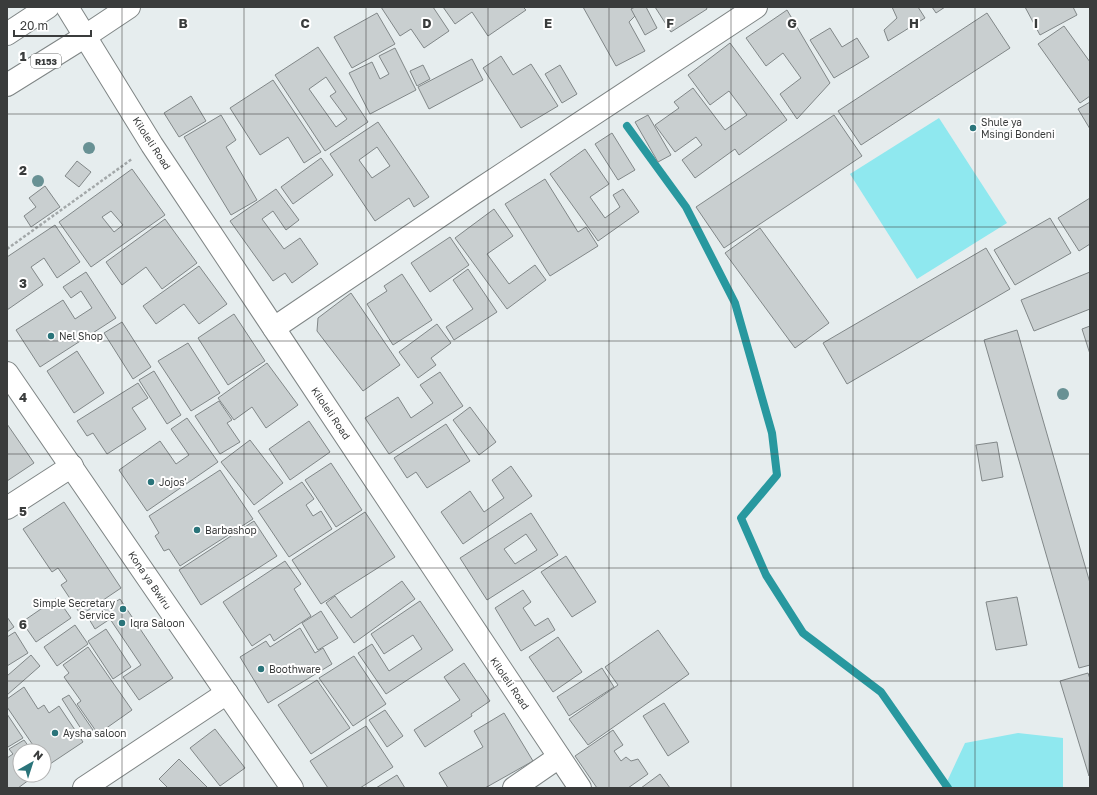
<svg xmlns="http://www.w3.org/2000/svg" width="1097" height="795" viewBox="0 0 1097 795" font-family="'Golos Text',sans-serif">
<style>
.green{fill:#8fe8ef}
.lines{fill:none;stroke-linecap:round;stroke-linejoin:round}
.stream{stroke:#28989f;stroke-width:8}
.building{fill:#c9cfd0;stroke:#818788;fill-rule:evenodd}
.minor-casing{stroke:#7f8585;stroke-width:24}
.major-casing{stroke:#7f8585;stroke-width:24}
.path{stroke:#a3a8a9;stroke-width:2.5;stroke-dasharray:3 2;stroke-linecap:butt}
.minor{stroke:#fff;stroke-width:22}
.major{stroke:#fff;stroke-width:22}
.tree{fill:#689194}
.grid{fill:none;stroke:#3a3c3c;stroke-width:1;stroke-opacity:0.55}
.poi-dot{fill:#2a747a;stroke:#fff;stroke-width:1.5}
.labels{text-anchor:middle;dominant-baseline:central;stroke-width:4;stroke-linejoin:round;paint-order:stroke}
.shield{fill:#fff;stroke:#757676;stroke-width:1}
.shield-label{font-size:9px;font-weight:bold;fill:#3a3c3c}
.poi-label{font-size:10px;fill:#3a3c3c;stroke:#fff;text-anchor:start}
.street-label{font-size:10px;fill:#3a3c3c;stroke:#fff}
.grid-label{font-size:13px;text-anchor:middle;font-weight:bold;fill:#3a3c3c;stroke:#fff;stroke-width:4;stroke-linejoin:round;paint-order:stroke}
</style>
<rect width="100%" height="100%" fill="#e6edee"/>
<g class="green">
<polygon points="939,118 1007,223 917,279 850,174"/>
<polygon points="1018,733 1063,738 1063,788 944,788 965,743"/>
</g>
<g class="lines">
<polyline class="stream" points="627,126 686,207 735,303 772,433 777,475 741,518 766,575 803,633 881,692 948,788"/>
</g>
<g class="building">
<polygon points="381,7 433,7 449,31 424,48 411,29 400,36"/>
<polygon points="443,7 523,7 526,10 488,36 472,12 455,24"/>
<polygon points="583,7 631,7 635,16 629,22 645,51 616,66"/>
<polygon points="635,7 646,7 657,28 645,35 631,9"/>
<polygon points="655,7 706,7 707,9 671,32"/>
<polygon points="892,7 918,7 925,18 888,41 884,30 897,18"/>
<polygon points="932,7 945,7 936,13"/>
<polygon points="1025,7 1073,7 1077,15 1040,35"/>
<polygon points="787,10 830,83 797,119 780,94 801,78 783,53 766,66 746,38"/>
<polygon points="377,13 395,44 352,68 334,37"/>
<polygon points="987,13 1010,48 861,145 838,111"/>
<polygon points="1064,26 1090,62 1090,96 1080,103 1038,44"/>
<polygon points="830,28 842,47 857,38 869,57 834,78 810,40"/>
<polygon points="730,43 787,120 739,155 735,149 695,178 682,160 702,145 696,137 675,152 655,125 679,108 674,102 693,88 725,130 747,115 729,91 710,105 688,75"/>
<path d="M318,47l50,75 -43,29 -50,-76zM326,77l10,15 -6,4 17,23 -11,8 -27,-38z"/>
<polygon points="395,48 416,90 370,114 349,73 372,62 380,79 389,74 379,56"/>
<polygon points="501,56 513,75 531,64 558,106 521,128 483,68"/>
<polygon points="472,59 483,80 429,109 418,87"/>
<polygon points="423,65 430,79 417,86 410,71"/>
<polygon points="560,65 577,94 562,103 545,74"/>
<polygon points="273,80 321,152 304,163 288,137 260,155 230,108"/>
<polygon points="191,96 206,121 179,137 164,113"/>
<polygon points="1090,102 1090,129 1078,109"/>
<polygon points="221,115 236,140 226,147 257,200 231,215 184,137"/>
<polygon points="648,115 671,155 658,162 635,122"/>
<polygon points="834,115 862,156 724,248 696,207"/>
<path d="M378,122l51,75 -15,10 -5,-9 -34,23 -45,-67zM377,147l13,19 -18,12 -13,-18z"/>
<polygon points="612,133 635,170 618,180 595,144"/>
<polygon points="585,149 609,184 590,197 605,218 620,207 613,195 623,189 639,212 598,241 550,174"/>
<polygon points="321,158 333,175 293,204 281,187"/>
<polygon points="77,161 91,172 79,187 65,176"/>
<path d="M132,169l33,46 -74,52 -32,-45zM111,211l12,14 -9,7 -12,-15z"/>
<polygon points="545,179 578,232 586,227 598,246 550,276 505,204"/>
<polygon points="45,186 60,207 31,227 24,216 36,207 29,198"/>
<polygon points="276,189 299,220 286,230 273,211 262,219 284,249 300,238 318,264 292,283 285,273 273,281 230,221"/>
<polygon points="1090,198 1090,244 1079,251 1058,218"/>
<polygon points="494,209 513,236 487,254 509,284 535,265 546,280 507,309 455,238"/>
<polygon points="1050,218 1071,253 1015,285 994,250"/>
<polygon points="165,219 197,263 162,289 146,267 122,285 106,262"/>
<polygon points="55,225 80,262 57,278 44,258 31,267 43,285 7,310 7,257"/>
<polygon points="760,228 829,323 795,348 725,253"/>
<polygon points="450,237 469,265 430,292 411,263"/>
<polygon points="986,248 1010,289 847,384 823,343"/>
<polygon points="199,266 227,304 199,324 184,304 156,324 143,306"/>
<polygon points="468,269 497,312 454,340 446,327 473,309 453,280"/>
<polygon points="86,272 116,318 40,367 16,330 63,300 75,319 92,308 81,291 71,298 63,287"/>
<polygon points="1090,272 1090,309 1034,331 1021,300"/>
<polygon points="402,274 432,320 393,345 367,304 387,291 384,286"/>
<polygon points="351,293 400,365 363,391 317,331 318,318"/>
<polygon points="234,314 265,361 228,385 198,338"/>
<polygon points="122,322 151,367 133,379 104,333"/>
<polygon points="437,324 451,343 431,358 436,365 418,378 399,352"/>
<polygon points="1090,326 1090,354 1082,329"/>
<polygon points="1017,330 1090,583 1090,665 1079,668 984,340"/>
<polygon points="188,343 220,393 191,411 158,361"/>
<polygon points="77,351 104,393 74,413 47,371"/>
<polygon points="267,363 298,405 266,428 252,407 234,420 218,398"/>
<polygon points="154,371 181,415 167,424 139,380"/>
<polygon points="440,372 463,406 389,454 365,418 398,397 411,418 433,403 420,385"/>
<polygon points="138,383 148,398 132,408 146,429 107,454 93,433 87,436 77,421"/>
<polygon points="219,401 232,420 227,423 240,442 220,454 195,416"/>
<polygon points="470,407 496,442 479,455 453,420"/>
<polygon points="187,418 218,462 147,511 119,470 160,441 176,464 189,455 171,429"/>
<polygon points="309,421 330,452 290,480 269,449"/>
<polygon points="7,424 34,463 7,481"/>
<polygon points="446,424 470,461 427,488 416,472 407,478 394,458"/>
<polygon points="250,440 283,483 254,505 221,462"/>
<polygon points="997,442 1003,477 982,481 976,445"/>
<polygon points="331,463 362,510 336,527 305,480"/>
<polygon points="511,466 532,496 463,544 441,512 470,491 484,512 504,498 492,480"/>
<polygon points="220,470 253,519 180,566 169,549 164,551 155,536 159,533 149,516"/>
<polygon points="302,482 314,499 306,505 313,516 321,511 332,529 289,557 258,511"/>
<polygon points="64,502 121,588 81,615 61,585 67,581 58,568 52,572 23,529"/>
<polygon points="365,512 395,557 321,604 292,560"/>
<path d="M531,513l27,42 -71,45 -27,-42zM526,534l11,16 -22,14 -11,-15z"/>
<polygon points="254,521 277,556 201,605 179,570"/>
<polygon points="566,556 596,602 572,617 541,572"/>
<polygon points="285,561 301,584 294,589 311,616 274,641 270,634 252,646 223,602"/>
<polygon points="402,581 415,599 354,643 326,603 335,596 351,618"/>
<polygon points="523,590 531,602 523,608 535,626 548,618 555,630 521,651 495,608"/>
<polygon points="1017,597 1027,645 996,650 986,602"/>
<polygon points="57,598 71,618 36,642 22,622"/>
<polygon points="120,599 173,678 139,700 123,677 141,665 110,619 95,629 89,619"/>
<polygon points="420,601 453,650 386,694 358,653 372,644 389,671 422,649 413,635 384,654 371,634"/>
<polygon points="321,611 338,638 318,650 302,623"/>
<polygon points="7,617 14,627 7,632"/>
<polygon points="75,625 88,644 57,666 44,647"/>
<polygon points="300,628 315,653 323,648 332,664 268,703 240,657 266,641 270,647"/>
<polygon points="106,629 131,667 113,679 88,641"/>
<polygon points="658,630 689,674 588,745 569,719 618,685 605,667"/>
<polygon points="15,632 28,653 7,666 7,637"/>
<polygon points="558,637 582,672 553,692 529,657"/>
<polygon points="88,647 132,710 98,734 77,704 81,701 64,677 69,673 63,665"/>
<polygon points="31,655 40,666 7,695 7,676"/>
<polygon points="354,656 386,704 353,726 319,678"/>
<polygon points="464,663 490,701 471,714 472,716 425,747 414,730 460,700 444,677"/>
<polygon points="602,668 614,687 569,716 557,697"/>
<polygon points="1088,673 1090,679 1089,776 1060,681"/>
<polygon points="317,680 350,728 311,754 278,705"/>
<polygon points="24,687 38,709 44,705 49,713 59,706 83,742 47,766 44,762 44,751 37,751 7,707 7,699"/>
<polygon points="69,695 93,730 85,735 62,699"/>
<polygon points="664,703 689,742 668,756 643,716"/>
<polygon points="385,710 403,736 387,747 369,720"/>
<polygon points="504,713 533,761 485,788 448,788 439,773 483,747 474,731"/>
<polygon points="7,714 23,738 8,747 7,745"/>
<polygon points="366,726 393,767 360,788 328,788 310,761"/>
<polygon points="215,729 245,768 220,786 190,748"/>
<polygon points="613,730 623,745 614,751 621,761 626,757 631,761 638,759 648,774 628,788 597,788 575,756"/>
<polygon points="24,740 32,751 20,751 20,775 32,775 33,777 18,788 7,788 7,758 13,754 9,749"/>
<polygon points="179,759 208,788 168,788 159,779"/>
<polygon points="660,774 670,788 641,788"/>
<polygon points="397,775 405,788 376,788"/>
</g>
<g class="lines">
<g class="minor-casing">
<g id="minor">
<polyline points="274,328 474,193 756,7"/>
<polyline points="7,373 292,788"/>
<polyline points="7,508 72,466"/>
<polyline points="84,788 227,693"/>
<polyline points="514,788 559,757"/>
</g>
</g>
<g class="major-casing">
<g id="major">
<polyline points="67,7 152,145 580,788"/>
<polyline points="7,34 48,7"/>
<polyline points="7,85 84,37 129,7"/>
</g>
</g>
<polyline class="path" points="7,249 132,159"/>
<use href="#minor" class="minor"/>
<use href="#major" class="major"/>
</g>
<g class="tree">
<circle cx="89" cy="148" r="6"/>
<circle cx="38" cy="181" r="6"/>
<circle cx="1063" cy="394" r="6"/>
</g>
<path class="grid" d="M122,7v781M244,7v781M366,7v781M488,7v781M609,7v781M731,7v781M853,7v781M975,7v781M7,114h1083M7,227h1083M7,341h1083M7,454h1083M7,568h1083M7,681h1083"/>
<g class="poi-dot">
<circle cx="973" cy="128" r="4"/>
<circle cx="51" cy="336" r="4"/>
<circle cx="151" cy="482" r="4"/>
<circle cx="197" cy="530" r="4"/>
<circle cx="123" cy="609" r="4"/>
<circle cx="122" cy="623" r="4"/>
<circle cx="261" cy="669" r="4"/>
<circle cx="55" cy="733" r="4"/>
</g>
<g class="labels">
<rect class="shield" x="31" y="54" width="30" height="14" rx="3"/>
<g class="shield-label">
<text x="46" y="61">R153</text>
</g>
<g class="poi-label">
<text x="981" y="122">Shule ya<tspan x="981" dy="12">Msingi Bondeni</tspan></text>
<text x="59" y="336">Nel Shop</text>
<text x="159" y="482">Jojos'</text>
<text x="205" y="530">Barbashop</text>
<text x="115" y="603" text-anchor="end">Simple Secretary<tspan x="115" dy="12">Service</tspan></text>
<text x="130" y="623">Iqra Saloon</text>
<text x="269" y="669">Boothware</text>
<text x="63" y="733">Aysha saloon</text>
</g>
<g class="street-label">
<text transform="translate(152 143) rotate(57)">Kiloleli Road</text>
<text transform="translate(331 413) rotate(56)">Kiloleli Road</text>
<text transform="translate(150 580) rotate(56)">Kona ya Bwiru</text>
<text transform="translate(510 683) rotate(56)">Kiloleli Road</text>
</g>
</g>
<g class="grid-label">
<text x="183" y="28">B</text>
<text x="305" y="28">C</text>
<text x="427" y="28">D</text>
<text x="548" y="28">E</text>
<text x="670" y="28">F</text>
<text x="792" y="28">G</text>
<text x="914" y="28">H</text>
<text x="1036" y="28">I</text>
<text x="23" y="61">1</text>
<text x="23" y="175">2</text>
<text x="23" y="288">3</text>
<text x="23" y="402">4</text>
<text x="23" y="516">5</text>
<text x="23" y="629">6</text>
</g>
<rect width="1097" height="795" fill="none" stroke="#3a3c3c" stroke-width="16"/>
<g transform="translate(32 763) rotate(39)"><circle r="19" fill="#ffffff" stroke="#b0b1b1"/>
<path d="M0-3L7 15L0 10L-7 15Z" fill="#2a747a"/>
<text y="-6" font-size="11" font-weight="bold" text-anchor="middle" fill="#3a3c3c">N</text>
</g>
<path d="M14 30v6h77v-6" fill="none" stroke="#3a3c3c" stroke-width="2"/>
<text x="20" y="30" font-size="12" fill="#3a3c3c" stroke="#ffffff" stroke-width="3" paint-order="stroke">20 m</text>
</svg>
